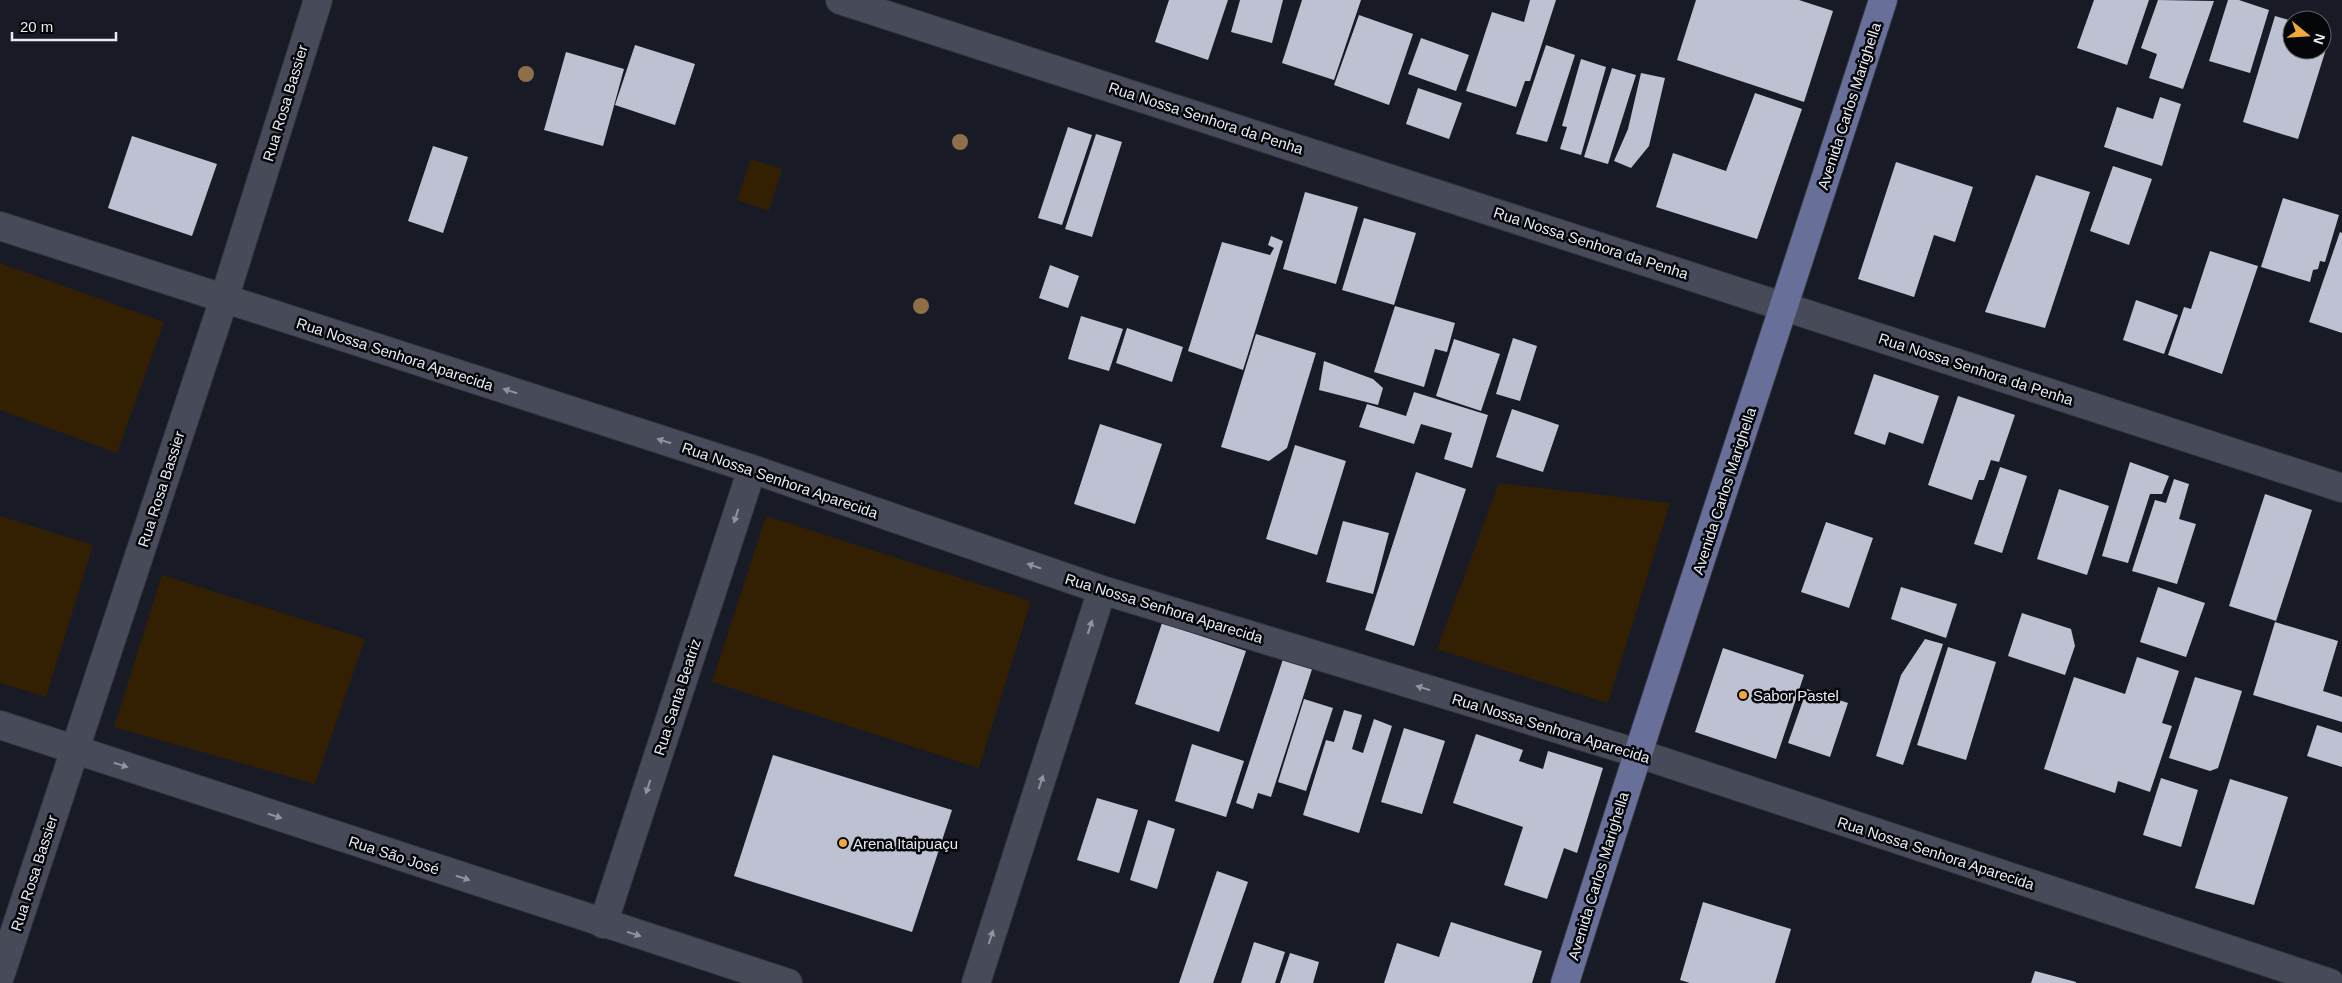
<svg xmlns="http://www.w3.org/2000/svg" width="2342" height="983" viewBox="0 0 2342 983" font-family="Helvetica,sans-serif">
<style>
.green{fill:#332002}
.building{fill:#bdc1d2}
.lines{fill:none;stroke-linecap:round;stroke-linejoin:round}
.minor-casing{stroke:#32333d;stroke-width:30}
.tertiary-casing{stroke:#32333d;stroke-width:30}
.primary-casing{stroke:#32333d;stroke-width:30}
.minor{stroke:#474b59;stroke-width:28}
.tertiary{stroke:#474b59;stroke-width:28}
.primary{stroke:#68709a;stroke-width:28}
.tree{fill:#8f6f47}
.oneway{fill:#8f939e}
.poi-dot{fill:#eea83c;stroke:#05060a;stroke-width:2}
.labels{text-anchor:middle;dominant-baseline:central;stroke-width:5;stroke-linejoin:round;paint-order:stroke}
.street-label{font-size:15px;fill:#e8eaf3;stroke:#05060a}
.poi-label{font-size:15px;fill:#e8eaf3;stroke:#05060a;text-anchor:start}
</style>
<rect width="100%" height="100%" fill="#181a26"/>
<g class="green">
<polygon points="751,159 782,169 769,211 737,200"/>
<polygon points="0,263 164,322 117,453 0,410"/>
<polygon points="1499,483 1670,503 1608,703 1437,649"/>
<polygon points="0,516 93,545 46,697 0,683"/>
<polygon points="766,516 1031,601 979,768 712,682"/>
<polygon points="162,575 365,639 315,784 114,727"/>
</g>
<g class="building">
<polygon points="1169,0 1228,0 1208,60 1155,42"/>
<polygon points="1240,0 1283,0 1272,43 1231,32"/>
<polygon points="1302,0 1361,0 1334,80 1282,63"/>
<polygon points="1530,0 1556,0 1530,81 1525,81 1516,107 1466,91 1492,12 1524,22"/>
<polygon points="1696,0 1799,0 1833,11 1804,102 1677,60"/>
<polygon points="2094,0 2149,0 2127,65 2077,48"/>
<polygon points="2158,0 2214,1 2183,89 2149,78 2157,54 2141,48"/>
<polygon points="2228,0 2239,0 2269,10 2250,73 2209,61"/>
<polygon points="1359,15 1413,34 1389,105 1334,85"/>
<polygon points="2275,16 2292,21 2292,50 2322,50 2322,30 2331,33 2298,139 2243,122"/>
<polygon points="1421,38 1469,55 1456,91 1408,74"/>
<polygon points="635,45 695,64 675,125 615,105"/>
<polygon points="1546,45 1575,55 1547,142 1516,134"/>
<polygon points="566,52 624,69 603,146 544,130"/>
<polygon points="1581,59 1606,67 1581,155 1560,149 1567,127 1562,126"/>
<polygon points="1612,68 1636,75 1608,164 1584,157"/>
<polygon points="1641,73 1665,78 1649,146 1631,168 1614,161 1628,129"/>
<polygon points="1418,88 1462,103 1449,139 1406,124"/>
<polygon points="1755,93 1802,109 1757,239 1656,207 1673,153 1726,171"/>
<polygon points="2160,97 2181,104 2162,166 2104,147 2117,107 2153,119"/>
<polygon points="1068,127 1092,135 1062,225 1038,218"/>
<polygon points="1096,134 1122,142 1092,237 1065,229"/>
<polygon points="132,136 217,164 192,236 108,208"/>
<polygon points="433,146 468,157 443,233 408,221"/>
<polygon points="1896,162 1973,187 1955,242 1934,235 1914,297 1858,279"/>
<polygon points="2113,166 2152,179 2129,245 2090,231"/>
<polygon points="2036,175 2090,192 2045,328 1985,312"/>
<polygon points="1305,192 1358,207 1336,284 1283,269"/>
<polygon points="2283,198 2339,215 2325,262 2320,261 2318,269 2313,270 2310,282 2261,267"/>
<polygon points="1364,218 1416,233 1394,305 1342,290"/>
<polygon points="2340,232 2342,233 2342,333 2309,322"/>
<polygon points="1271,236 1283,241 1243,370 1188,351 1222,242 1270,255 1274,248 1268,245"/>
<polygon points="2210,251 2258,266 2222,374 2168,355 2184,307 2191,309"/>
<polygon points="1050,265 1079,276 1068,308 1039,298"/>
<polygon points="2136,300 2178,315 2164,354 2123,340"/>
<polygon points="1395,306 1455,323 1447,352 1435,349 1424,387 1374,372"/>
<polygon points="1081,316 1123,329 1109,371 1068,359"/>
<polygon points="1127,328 1183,347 1172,382 1116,363"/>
<polygon points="1256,334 1316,353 1287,448 1269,461 1221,447"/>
<polygon points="1513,338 1537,346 1520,401 1496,394"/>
<polygon points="1454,339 1500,354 1481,411 1436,396"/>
<polygon points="1324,361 1373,379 1383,388 1378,405 1319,390"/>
<polygon points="1874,374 1939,396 1923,444 1889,432 1885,445 1854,434"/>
<polygon points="1414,392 1488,415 1472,468 1444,459 1452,433 1421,424 1414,444 1359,427 1367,404 1406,416"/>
<polygon points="1958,396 2015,415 1999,462 1991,460 1984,480 1979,480 1972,500 1928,485"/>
<polygon points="1512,409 1559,425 1543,472 1496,457"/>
<polygon points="1100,424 1162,444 1135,524 1074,504"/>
<polygon points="1295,445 1346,461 1317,555 1266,539"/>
<polygon points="2130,462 2169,476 2162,494 2150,494 2128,563 2102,556"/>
<polygon points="2000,467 2027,476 2002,553 1974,544"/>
<polygon points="1416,472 1466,489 1414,646 1365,630"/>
<polygon points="2174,479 2189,484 2179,519 2196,524 2177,584 2132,571 2155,500 2166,503"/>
<polygon points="2059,489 2109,506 2087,575 2037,559"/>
<polygon points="2265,494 2312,510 2276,621 2229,606"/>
<polygon points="1343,521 1389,533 1373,594 1326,582"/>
<polygon points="1826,522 1873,538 1849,608 1801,592"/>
<polygon points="1901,587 1957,604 1946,638 1891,619"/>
<polygon points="2158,587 2205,603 2186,657 2140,642"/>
<polygon points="2022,613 2071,629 2075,646 2065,675 2008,656"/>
<polygon points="2275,622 2338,641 2323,691 2342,697 2342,722 2253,695"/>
<polygon points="1162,623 1246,651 1219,732 1135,704"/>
<polygon points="1925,639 1943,644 1903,765 1876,756 1901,675"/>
<polygon points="1948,647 1996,662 1966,760 1917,745"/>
<polygon points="1723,648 1804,675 1776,759 1695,732"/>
<polygon points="1284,656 1313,666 1271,797 1258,793 1253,809 1236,803"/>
<polygon points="2137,657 2179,671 2162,723 2172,726 2150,792 2118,781 2115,793 2044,769 2074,677 2125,694"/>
<polygon points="2195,677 2242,691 2218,768 2210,771 2169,758"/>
<polygon points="1807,689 1848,703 1830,757 1788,743"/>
<polygon points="1304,699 1333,708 1306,791 1278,782"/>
<polygon points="1344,710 1362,715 1352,749 1363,753 1374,719 1392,726 1359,833 1303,815 1326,740 1334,742"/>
<polygon points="2317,725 2342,733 2342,767 2307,756"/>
<polygon points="1404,728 1445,741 1422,814 1381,802"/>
<polygon points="1476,734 1523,750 1519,761 1543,769 1548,751 1603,768 1577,853 1564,848 1547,899 1504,885 1523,827 1453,803"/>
<polygon points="1192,744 1244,761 1226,817 1175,801"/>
<polygon points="773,755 952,810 912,932 734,876"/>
<polygon points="2161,778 2198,790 2181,847 2143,835"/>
<polygon points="2230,779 2288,797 2254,905 2195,888"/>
<polygon points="1097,798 1138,810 1119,873 1077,860"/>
<polygon points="1148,820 1175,829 1157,889 1130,880"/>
<polygon points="1217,871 1248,882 1213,983 1179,983"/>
<polygon points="1703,902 1791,929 1775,983 1690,983 1680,980"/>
<polygon points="1451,922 1542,951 1532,983 1384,983 1397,943 1439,957"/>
<polygon points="1254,942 1285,952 1275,983 1241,983"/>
<polygon points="1290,953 1319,962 1313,983 1280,983"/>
<polygon points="2035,971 2076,982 2076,983 2031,983"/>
</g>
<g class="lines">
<g class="minor-casing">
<g id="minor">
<polyline points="840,0 2342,488"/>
<polyline points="0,226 752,469 1102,590 1637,753 2330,983"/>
<polyline points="0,725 788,983"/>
<polyline points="603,924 752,469"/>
<polyline points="976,983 1102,590"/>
</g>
</g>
<g class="tertiary-casing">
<polyline id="tertiary" points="0,976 224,299 318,0"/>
</g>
<g class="primary-casing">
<path id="primary" d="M1565,983c103,-329 213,-655 318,-983"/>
</g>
<use href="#minor" class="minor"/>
<use href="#tertiary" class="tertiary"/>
<use href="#primary" class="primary"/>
</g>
<g class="tree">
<circle cx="526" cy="74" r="8"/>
<circle cx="960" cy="142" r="8"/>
<circle cx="921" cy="306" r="8"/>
</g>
<defs><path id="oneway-solid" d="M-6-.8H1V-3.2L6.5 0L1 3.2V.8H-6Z" transform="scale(1.25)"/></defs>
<g class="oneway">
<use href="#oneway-solid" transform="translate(510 391) rotate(-162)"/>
<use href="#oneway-solid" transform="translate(664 441) rotate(-162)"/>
<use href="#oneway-solid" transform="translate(736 516) rotate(108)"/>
<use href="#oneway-solid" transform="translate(1034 566) rotate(-161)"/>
<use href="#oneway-solid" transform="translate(1090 627) rotate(-72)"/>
<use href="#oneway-solid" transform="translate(1423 688) rotate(-163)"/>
<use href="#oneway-solid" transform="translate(121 765) rotate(18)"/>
<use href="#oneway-solid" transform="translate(1041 782) rotate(-72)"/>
<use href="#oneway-solid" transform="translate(648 787) rotate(108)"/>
<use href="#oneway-solid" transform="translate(275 816) rotate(18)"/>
<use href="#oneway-solid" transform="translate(463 878) rotate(18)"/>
<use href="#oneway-solid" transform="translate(634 934) rotate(18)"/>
<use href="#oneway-solid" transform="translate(991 937) rotate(-72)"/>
</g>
<g class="poi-dot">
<circle cx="1743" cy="695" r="5"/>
<circle cx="843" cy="843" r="5"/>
</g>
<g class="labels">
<g class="street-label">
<text transform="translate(285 103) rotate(-73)">Rua Rosa Bassier</text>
<text transform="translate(1849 106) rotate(-72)">Avenida Carlos Marighella</text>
<text transform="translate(1206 118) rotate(18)">Rua Nossa Senhora da Penha</text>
<text transform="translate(1591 243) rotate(18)">Rua Nossa Senhora da Penha</text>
<text transform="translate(395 354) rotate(18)">Rua Nossa Senhora Aparecida</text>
<text transform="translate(1976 369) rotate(18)">Rua Nossa Senhora da Penha</text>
<text transform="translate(780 480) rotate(19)">Rua Nossa Senhora Aparecida</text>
<text transform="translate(161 489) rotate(-72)">Rua Rosa Bassier</text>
<text transform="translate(1724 491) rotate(-72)">Avenida Carlos Marighella</text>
<text transform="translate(1164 608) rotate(17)">Rua Nossa Senhora Aparecida</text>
<text transform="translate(677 697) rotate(-72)">Rua Santa Beatriz</text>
<text transform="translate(1551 728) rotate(17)">Rua Nossa Senhora Aparecida</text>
<text transform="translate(1936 853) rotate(18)">Rua Nossa Senhora Aparecida</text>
<text transform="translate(394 855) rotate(18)">Rua São José</text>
<text transform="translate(34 873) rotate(-72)">Rua Rosa Bassier</text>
<text transform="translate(1598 876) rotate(-73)">Avenida Carlos Marighella</text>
</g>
<g class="poi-label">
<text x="1753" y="695">Sabor Pastel</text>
<text x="853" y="843">Arena Itaipuaçu</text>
</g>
</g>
<g transform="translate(2307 35) rotate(108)"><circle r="24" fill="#05060a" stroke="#606167"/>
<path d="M0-4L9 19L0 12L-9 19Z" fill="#eea83c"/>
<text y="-8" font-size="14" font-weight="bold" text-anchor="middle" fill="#e8eaf3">N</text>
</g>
<path d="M12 32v8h104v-8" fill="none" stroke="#e8eaf3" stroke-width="2.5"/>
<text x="20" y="32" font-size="15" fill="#e8eaf3" stroke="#05060a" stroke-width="4" paint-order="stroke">20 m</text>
</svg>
